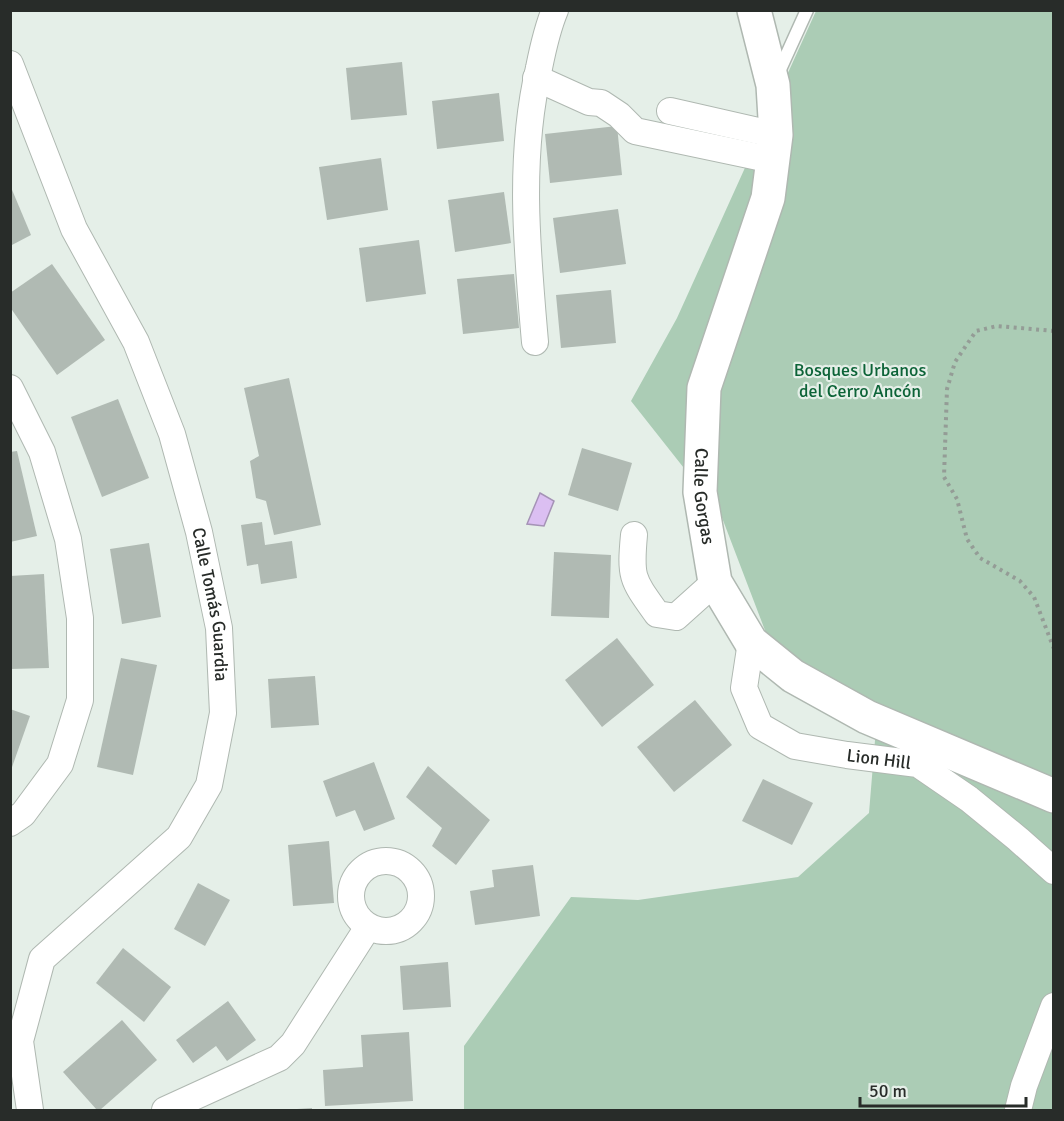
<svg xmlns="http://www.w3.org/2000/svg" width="1064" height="1121" viewBox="0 0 1064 1121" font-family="Signika,sans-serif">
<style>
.green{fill:#abccb5}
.water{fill:#dbbff2;stroke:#a593b6;stroke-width:1.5}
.building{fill:#b0bab3}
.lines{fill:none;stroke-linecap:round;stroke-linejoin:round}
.lane-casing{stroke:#afb8b1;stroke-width:15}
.street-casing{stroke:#afb8b1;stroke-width:28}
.secondary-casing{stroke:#afb8b1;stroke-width:36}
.path{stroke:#949c96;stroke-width:4;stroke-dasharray:3 4.5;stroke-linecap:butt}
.lane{stroke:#fff;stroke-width:12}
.street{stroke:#fff;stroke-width:26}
.secondary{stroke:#fff;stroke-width:33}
.labels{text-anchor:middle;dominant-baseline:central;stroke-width:4.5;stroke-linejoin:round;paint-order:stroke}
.park-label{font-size:18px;fill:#0c6337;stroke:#e5efe8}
.street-label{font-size:18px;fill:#282c29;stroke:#e5efe8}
</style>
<rect width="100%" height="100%" fill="#e5efe8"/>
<polygon class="green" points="816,11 1053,11 1053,1110 464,1110 464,1046 571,897 638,900 798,877 869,813 878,704 779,667 721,515 631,401 677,318"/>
<polygon class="water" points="540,493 554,501 544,526 527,524"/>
<g class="building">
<polygon points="402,62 407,115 351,120 346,68"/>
<polygon points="499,93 504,141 437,149 432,101"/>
<polygon points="617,126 622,175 550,183 545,134"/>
<polygon points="381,158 388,210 327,220 319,167"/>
<polygon points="10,185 31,235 10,246"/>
<polygon points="504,192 511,243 455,252 448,200"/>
<polygon points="618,209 626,264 560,273 553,218"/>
<polygon points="419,240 426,294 366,302 359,248"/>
<polygon points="52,264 105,340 57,375 10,307 10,293"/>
<polygon points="514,274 519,328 463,334 457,279"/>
<polygon points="611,290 616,343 561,348 556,295"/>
<polygon points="289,378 321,525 274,535 266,501 256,498 250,461 259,456 244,388"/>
<polygon points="118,399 149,478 102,497 71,417"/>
<polygon points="582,448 632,463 618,511 568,495"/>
<polygon points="17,451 37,536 10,542 10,452"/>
<polygon points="262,522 265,545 292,541 297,578 261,584 258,564 247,566 241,525"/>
<polygon points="149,543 161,617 122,624 110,549"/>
<polygon points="554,552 611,555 609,618 551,616"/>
<polygon points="44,574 49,668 10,669 10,576"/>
<polygon points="617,638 654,685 602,727 565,680"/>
<polygon points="121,658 157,665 133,775 97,767"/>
<polygon points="315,676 319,725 271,728 268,679"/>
<polygon points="695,700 732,745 674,792 637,747"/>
<polygon points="10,709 30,716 11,770 10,769"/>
<polygon points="374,762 395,819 364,831 355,810 336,817 323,781"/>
<polygon points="428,766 490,820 456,865 432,846 442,828 406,797"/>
<polygon points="763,779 813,803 792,845 742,821"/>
<polygon points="329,841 334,903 293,906 288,845"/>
<polygon points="533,865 540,916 475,925 470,891 494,887 492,870"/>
<polygon points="198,883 230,900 205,946 174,929"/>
<polygon points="123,948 171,987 144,1022 96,983"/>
<polygon points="448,962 451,1007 403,1010 400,966"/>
<polygon points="228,1001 256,1040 227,1061 216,1046 193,1063 176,1040"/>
<polygon points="122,1020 157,1060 100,1110 97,1110 63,1072"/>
<polygon points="409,1032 413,1101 325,1106 323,1070 363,1067 361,1035"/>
<polygon points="312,1108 312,1110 297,1110 297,1109"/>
</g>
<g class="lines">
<g class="lane-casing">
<polyline id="lane" points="777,76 807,10"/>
</g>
<g class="street-casing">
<g id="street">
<path id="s1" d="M10,64l64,165 62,113 36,92 27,98 20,96 4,85 -14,72 -30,52 -137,122 -22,82 10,69"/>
<polyline points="536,78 589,102 601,103 619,115 635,131 772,160"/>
<polyline points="670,111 776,135"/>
<path d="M535,342c-8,-92 -17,-184 4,-274 4,-20 8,-39 16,-58"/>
<polyline points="10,388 42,452 68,539 80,618 80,700 60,764 23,814 10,823"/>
<path d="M634,535c-4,43 -2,44 23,79l19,3 39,-35"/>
<path id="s2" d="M751,642l-7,46 16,38 35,20 52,9 71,9 51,35 49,40 36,32"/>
<circle cx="386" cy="896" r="35"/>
<polyline points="165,1110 279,1058 293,1044 368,927"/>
<polyline points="1018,1110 1024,1086 1054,1006"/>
</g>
</g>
<g class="secondary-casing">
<g id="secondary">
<path id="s3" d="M754,10l19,75 3,50 -8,63 -64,190 -4,104 15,90 36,60 42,34 74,41 187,79"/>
</g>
</g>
<polyline class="path" points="1054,331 997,326 976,331 955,362 947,389 944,477 957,499 967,539 980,558 1020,581 1034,597 1054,649"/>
<use href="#lane" class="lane"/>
<use href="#street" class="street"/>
<use href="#secondary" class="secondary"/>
</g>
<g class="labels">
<g class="park-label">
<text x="860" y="370">Bosques Urbanos<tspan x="860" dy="21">del Cerro Ancón</tspan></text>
</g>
<g class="street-label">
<text stroke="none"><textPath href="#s3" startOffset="500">Calle Gorgas</textPath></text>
<text stroke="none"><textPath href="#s1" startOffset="580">Calle Tomás Guardia</textPath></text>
<text stroke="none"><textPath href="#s2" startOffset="213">Lion Hill</textPath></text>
</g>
</g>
<rect width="1064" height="1121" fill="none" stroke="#282c29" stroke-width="24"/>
<path d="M860 1097v9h166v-9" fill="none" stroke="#282c29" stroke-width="3"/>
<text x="869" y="1097" font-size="18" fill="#282c29" stroke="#e5efe8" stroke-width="4.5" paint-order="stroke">50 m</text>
</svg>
